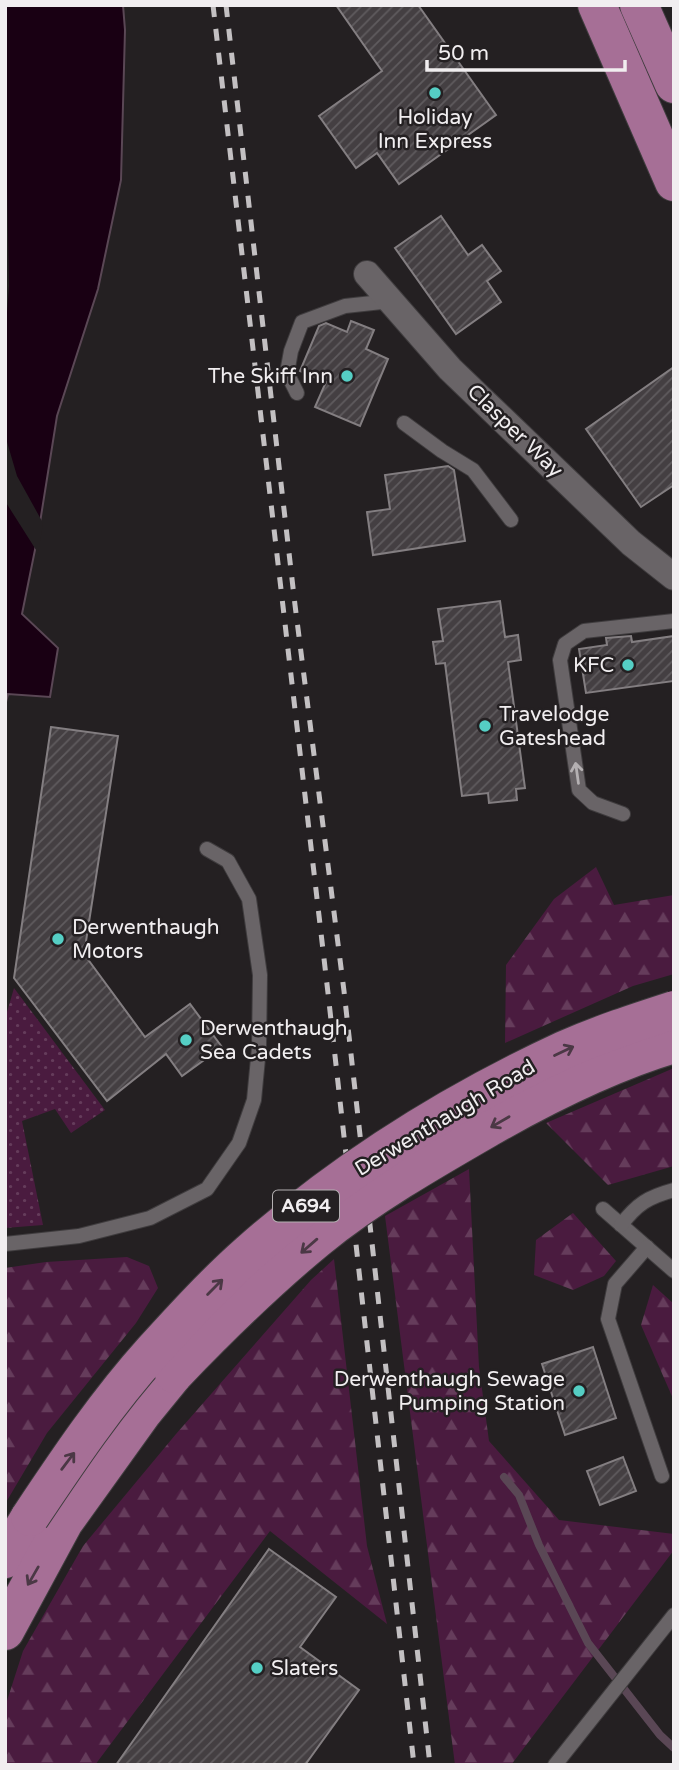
<svg xmlns="http://www.w3.org/2000/svg" width="679" height="1770" viewBox="0 0 679 1770" font-family="'Varela Round',sans-serif">
<style>
.grass{fill:url(#grass-dots)}
.forest{fill:url(#forest-firs)}
.water{fill:#190013;stroke:#5a4755;stroke-width:2}
.pier{fill:#242022}
.lines{fill:none;stroke-linecap:round;stroke-linejoin:round}
.stream{stroke:#5a4755;stroke-width:8}
.building{fill:url(#building-hatch);stroke:#837e81;stroke-width:2}
.lane-casing{stroke:#3f3c3e;stroke-width:16}
.street-casing{stroke:#3f3c3e;stroke-width:28}
.primary-casing{stroke:#3f3c3e;stroke-width:40}
.lane{stroke:#696467;stroke-width:14}
.street{stroke:#696467;stroke-width:26}
.primary{stroke:#a66f96;stroke-width:38}
.rail{stroke:#c3c0c2;stroke-width:5;stroke-dasharray:12 12;stroke-linecap:butt}
.primary-bridge-casing{stroke:#3f3c3e;stroke-width:40;stroke-linecap:butt}
.primary-bridge{stroke:#a66f96;stroke-width:38}
.oneway{stroke:#b4b0b2}
.oneway2{stroke:#4b3845}
.poi-dot{fill:#55cec4;stroke:#242022;stroke-width:2.5}
.labels{text-anchor:middle;dominant-baseline:central;stroke-width:5;stroke-linejoin:round;paint-order:stroke}
.shield{fill:#242022;stroke:#b4b0b2;stroke-width:2}
.shield-label{font-size:19px;font-weight:bold;fill:#f1eef0}
.poi-label{font-size:21px;fill:#f1eef0;stroke:#242022;text-anchor:start}
.street-label{font-size:21px;fill:#f1eef0;stroke:#242022}
</style>
<defs>
<pattern id="grass-dots" width="8" height="8" patternUnits="userSpaceOnUse" patternTransform="scale(1.75)"><rect width="8" height="8" fill="#4a1b3f"/><path d="M2 2h.1M6 6h.1" fill="none" stroke="#653c5b" stroke-width="1.8" stroke-linecap="round"/></pattern>
<pattern id="forest-firs" width="22" height="20" patternUnits="userSpaceOnUse" patternTransform="scale(1.75)"><rect width="22" height="20" fill="#4a1b3f"/><path d="M5 1l3.5 6h-7zM16 11l3.5 6h-7z" fill="#653c5b"/></pattern>
<pattern id="building-hatch" width="6" height="6" patternUnits="userSpaceOnUse" patternTransform="scale(1.75)"><rect width="6" height="6" fill="#443f42"/><path d="M-1 1l2-2M0 6l6-6M5 7l2-2" fill="none" stroke="#5f5b5e"/></pattern>
</defs>
<rect width="100%" height="100%" fill="#242022"/>
<polygon class="grass" points="14,988 105,1110 71,1133 55,1109 22,1121 43,1225 5,1228 5,1019"/>
<g class="forest">
<polygon points="596,867 614,905 674,895 674,974 633,986 505,1043 506,965 554,899"/>
<polygon points="674,1068 674,1166 608,1185 546,1123"/>
<polygon points="469,1169 479,1367 489,1441 559,1520 674,1534 674,1550 511,1765 455,1765 385,1216"/>
<polygon points="573,1213 616,1261 604,1276 573,1290 534,1275 536,1240"/>
<polygon points="127,1257 149,1266 158,1288 136,1323 47,1433 5,1504 5,1268 46,1262"/>
<polygon points="334,1259 367,1546 387,1624 270,1531 95,1765 5,1765 5,1707 23,1651 83,1546 176,1434 311,1280"/>
<polygon points="653,1285 674,1304 674,1401 641,1325"/>
</g>
<polygon class="water" points="5,5 123,5 125,30 121,180 98,289 57,416 38,535 22,614 58,648 50,697 8,694 5,706"/>
<g class="pier">
<polygon points="5,82 9,286 5,339"/>
<polygon points="5,435 17,476 43,523 38,553 5,501"/>
</g>
<g class="lines">
<polyline class="stream" points="504,1477 519,1495 539,1545 588,1643 660,1735 674,1748"/>
</g>
<g class="building">
<polygon points="336,5 418,5 496,115 399,184 377,153 356,168 319,116 382,71"/>
<polygon points="441,216 468,255 482,245 501,271 487,281 501,302 456,334 395,248"/>
<polygon points="351,321 374,330 366,349 388,359 360,426 315,407 326,382 300,371 319,326 326,323 347,332"/>
<polygon points="674,367 674,485 641,507 586,429"/>
<polygon points="448,466 454,470 465,541 373,555 367,512 390,509 385,475"/>
<polygon points="500,601 505,637 518,635 521,660 508,662 525,788 516,789 517,800 489,803 488,793 462,796 445,663 436,664 433,642 443,641 438,609"/>
<polygon points="631,636 632,642 674,636 674,681 586,693 579,649 607,645 606,638"/>
<polygon points="51,727 118,736 84,954 145,1037 190,1004 222,1047 182,1076 166,1054 107,1101 14,978"/>
<polygon points="593,1347 616,1418 565,1435 542,1364"/>
<polygon points="623,1457 636,1491 600,1505 587,1471"/>
<polygon points="269,1549 336,1597 300,1647 359,1690 305,1765 116,1765"/>
</g>
<g class="lines">
<g class="lane-casing">
<g id="lane">
<polyline points="297,393 287,373 291,351 302,322 345,306 391,301"/>
<polyline points="404,423 442,451 473,470 511,520"/>
<polyline points="623,814 593,803 579,790 560,660 565,644 584,631 674,621"/>
<polyline points="603,1209 674,1271"/>
<path d="M621,1225c16,-21 27,-28 53,-35"/>
<polyline points="5,1244 79,1236 150,1218 207,1189 239,1143 254,1100 259,1048 260,975 249,899 228,861 207,849"/>
<polyline points="647,1247 615,1284 608,1319 662,1476"/>
<polyline points="555,1765 674,1615"/>
</g>
</g>
<g class="street-casing">
<polyline id="street" points="367,274 450,369 631,543 674,577"/>
</g>
<g class="primary-casing">
<g id="primary">
<polyline points="597,5 674,182"/>
<polyline points="639,5 674,84"/>
<polyline points="5,1559 30,1517"/>
<polyline points="5,1631 64,1522 143,1412 174,1374"/>
</g>
</g>
<use href="#lane" class="lane"/>
<use href="#street" class="street"/>
<use href="#primary" class="primary"/>
<g class="rail">
<polyline points="213,5 328,993 414,1765"/>
<polyline points="226,5 295,605 344,991 430,1765"/>
</g>
<g class="primary-bridge-casing">
<g id="primary-bridge">
<path d="M174,1374c45,-47 92,-93 143,-135 53,-43 114,-78 173,-112 58,-33 120,-64 184,-83"/>
<path d="M30,1517c38,-57 77,-115 123,-166 30,-33 62,-68 96,-98 93,-82 203,-151 315,-203 36,-16 73,-28 110,-40"/>
</g>
</g>
<use href="#primary-bridge" class="primary-bridge"/>
</g>
<defs><path id="oneway-shaft" d="M-6 0H5M1.5-3L5.5 0L1.5 3" fill="none" stroke-width="1.6" stroke-linecap="round" stroke-linejoin="round" transform="scale(1.75)"/></defs>
<use class="oneway" href="#oneway-shaft" transform="translate(577 773) rotate(-98)"/>
<g class="oneway2">
<use href="#oneway-shaft" transform="translate(564 1051) rotate(-25)"/>
<use href="#oneway-shaft" transform="translate(500 1122) rotate(150)"/>
<use href="#oneway-shaft" transform="translate(309 1246) rotate(139)"/>
<use href="#oneway-shaft" transform="translate(215 1287) rotate(-45)"/>
<use href="#oneway-shaft" transform="translate(68 1461) rotate(-53)"/>
<use href="#oneway-shaft" transform="translate(33 1576) rotate(120)"/>
</g>
<g class="poi-dot">
<circle cx="435" cy="93" r="7"/>
<circle cx="347" cy="376" r="7"/>
<circle cx="628" cy="665" r="7"/>
<circle cx="485" cy="726" r="7"/>
<circle cx="58" cy="939" r="7"/>
<circle cx="186" cy="1040" r="7"/>
<circle cx="579" cy="1391" r="7"/>
<circle cx="257" cy="1668" r="7"/>
</g>
<g class="labels">
<rect class="shield" x="273" y="1190.5" width="66" height="31" rx="5"/>
<g class="shield-label">
<text x="306" y="1206">A694</text>
</g>
<g class="poi-label">
<text x="435" y="117" text-anchor="middle">Holiday<tspan x="435" dy="24">Inn Express</tspan></text>
<text x="333" y="376" text-anchor="end">The Skiff Inn</text>
<text x="614" y="665" text-anchor="end">KFC</text>
<text x="499" y="714">Travelodge<tspan x="499" dy="24">Gateshead</tspan></text>
<text x="72" y="927">Derwenthaugh<tspan x="72" dy="24">Motors</tspan></text>
<text x="200" y="1028">Derwenthaugh<tspan x="200" dy="24">Sea Cadets</tspan></text>
<text x="565" y="1379" text-anchor="end">Derwenthaugh Sewage<tspan x="565" dy="24">Pumping Station</tspan></text>
<text x="271" y="1668">Slaters</text>
</g>
<g class="street-label">
<text transform="translate(515 431) rotate(44)">Clasper Way</text>
<text transform="translate(445 1118) rotate(-31)">Derwenthaugh Road</text>
</g>
</g>
<rect width="679" height="1770" fill="none" stroke="#f1eef0" stroke-width="14"/>
<path d="M427 60v10h198v-10" fill="none" stroke="#f1eef0" stroke-width="3.5"/>
<text x="438" y="60" font-size="21" fill="#f1eef0" stroke="#242022" stroke-width="5" paint-order="stroke">50 m</text>
</svg>
